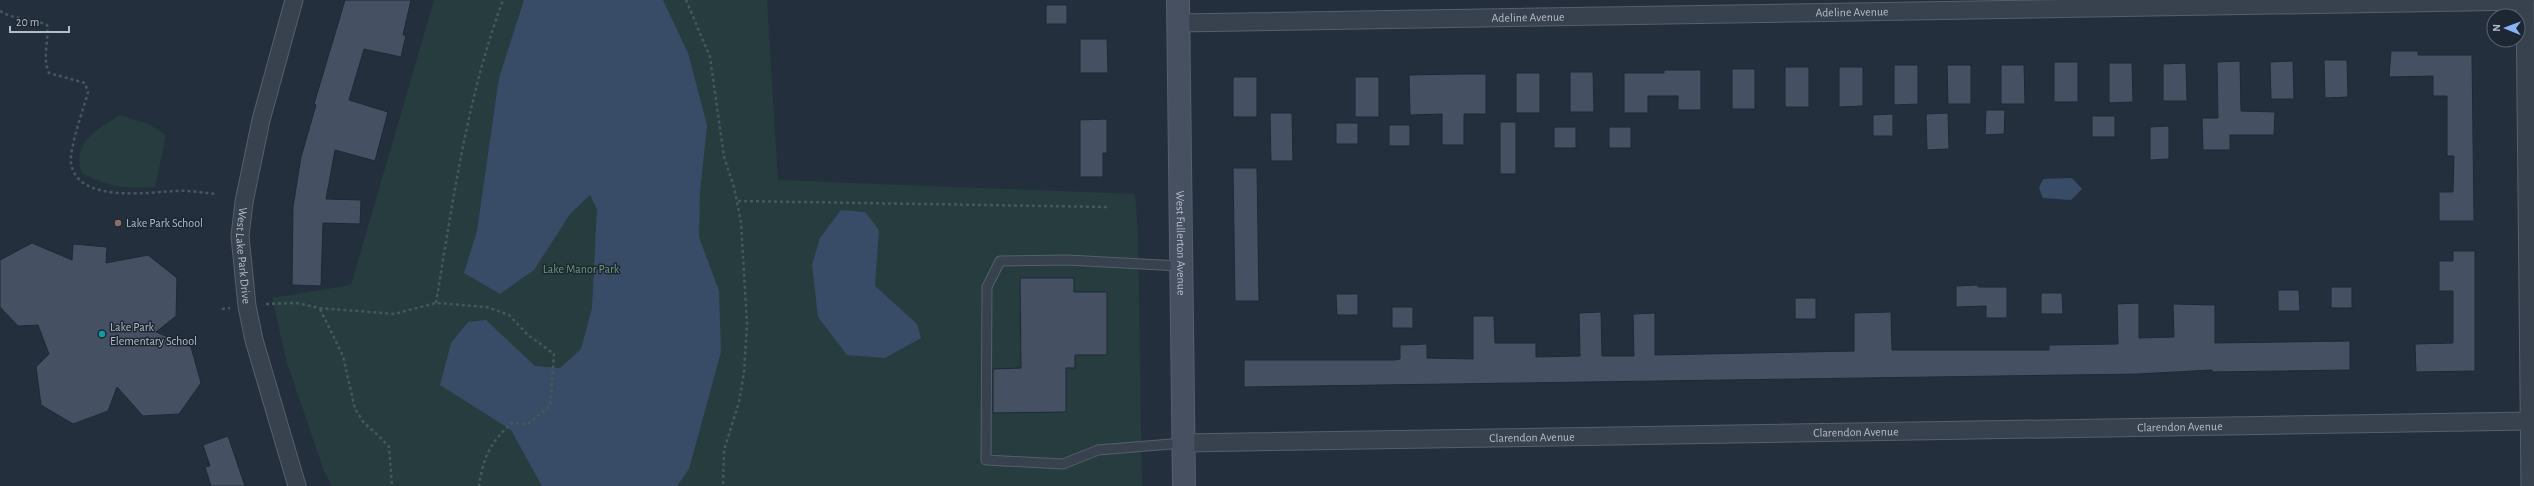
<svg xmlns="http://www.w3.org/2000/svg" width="2534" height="486" viewBox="0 0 2534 486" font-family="'Alegreya Sans',sans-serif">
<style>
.green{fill:#263c3f}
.water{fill:#394c67}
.building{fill:#455162;stroke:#1f2835}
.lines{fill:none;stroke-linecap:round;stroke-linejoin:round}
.lane-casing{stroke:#565f6c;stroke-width:11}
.street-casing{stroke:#565f6c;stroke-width:19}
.secondary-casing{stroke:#565f6c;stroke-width:24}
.path{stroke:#44595c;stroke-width:2.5;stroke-dasharray:3 3;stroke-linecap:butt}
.lane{stroke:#38414e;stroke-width:9}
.street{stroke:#38414e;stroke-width:17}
.secondary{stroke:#465061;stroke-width:22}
.education-dot{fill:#8d6e63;stroke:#1d2633;stroke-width:1.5}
.culture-dot{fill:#0f9aa8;stroke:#1d2633;stroke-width:1.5}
.labels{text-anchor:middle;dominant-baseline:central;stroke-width:3;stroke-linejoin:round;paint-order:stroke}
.street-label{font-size:12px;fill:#b4bcc9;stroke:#1d2633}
.poi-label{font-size:12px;fill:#b4bcc9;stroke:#1d2633;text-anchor:start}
.park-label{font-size:12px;fill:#6b9a76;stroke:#1d2633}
</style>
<rect width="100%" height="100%" fill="#242f3e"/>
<g class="green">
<polygon points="434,0 767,0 778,180 1135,194 1138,234 1142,486 332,486 324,471 287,363 272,298 351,285"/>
<path d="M120,115l28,9 18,11 -11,52c-29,1 -46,1 -73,-14 -11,-31 16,-44 38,-58z"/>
</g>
<g class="water">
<polygon points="524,0 663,0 688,53 707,125 700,192 699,237 719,291 721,352 689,469 677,486 542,486 511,430 440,385 451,343 468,322 486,320 535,366 560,368 581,349 592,308 597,209 590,195 570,214 534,270 500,294 464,273 477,231 499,78"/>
<polygon points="2072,178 2082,189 2071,200 2043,198 2039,188 2043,179"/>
<polygon points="841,210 865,212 879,230 875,286 917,324 921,338 885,358 847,355 818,317 812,265 820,238"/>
</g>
<g class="building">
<polygon points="345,0 411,0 403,35 406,35 401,57 364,49 349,100 388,112 375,161 335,150 326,199 361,200 360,224 323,223 321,286 292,285 293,207 301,157 316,105 314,104"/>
<rect x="1046" y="5" width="21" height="19"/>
<polygon points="1080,39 1107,39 1108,73 1080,73"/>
<polygon points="2391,51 2418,51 2418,55 2472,55 2474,221 2439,221 2439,192 2453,192 2454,156 2447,156 2447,96 2433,96 2433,76 2389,77"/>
<polygon points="2324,60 2347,60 2348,97 2325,98"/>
<polygon points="2240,61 2241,111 2275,112 2274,135 2230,135 2230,150 2203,150 2202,118 2218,118 2217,62"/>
<polygon points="2293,61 2294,99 2271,99 2270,62"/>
<rect x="2054" y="62" width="24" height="40"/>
<polygon points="2109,63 2132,63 2133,102 2109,103"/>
<polygon points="2186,63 2187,101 2163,101 2163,64"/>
<polygon points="1894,65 1918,65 1918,104 1894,105"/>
<polygon points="1947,65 1971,65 1971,104 1948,104"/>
<polygon points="2001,65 2024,65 2025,104 2001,104"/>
<rect x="1785" y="67" width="24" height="40"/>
<polygon points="1839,67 1863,67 1863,106 1839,107"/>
<rect x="1732" y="69" width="23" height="40"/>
<polygon points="1664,70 1701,70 1701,110 1678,110 1678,96 1648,96 1648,113 1624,113 1624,73 1664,73"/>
<polygon points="1570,72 1593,72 1594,112 1570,112"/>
<rect x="1516" y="73" width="24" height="40"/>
<polygon points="1462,74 1486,74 1486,114 1464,114 1464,145 1442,145 1442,114 1410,115 1409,75"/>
<rect x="1233" y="77" width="24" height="40"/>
<rect x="1355" y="77" width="24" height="40"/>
<polygon points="1986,110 2005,110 2004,134 1985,135"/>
<polygon points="1270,113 1292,113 1293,161 1271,161"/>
<polygon points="1948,113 1949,149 1927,150 1926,114"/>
<polygon points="1893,114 1893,136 1873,136 1873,115"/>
<rect x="2092" y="116" width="23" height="21"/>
<polygon points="1107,119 1107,153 1103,153 1103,177 1080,177 1080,120"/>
<rect x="1500" y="122" width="16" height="52"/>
<rect x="1336" y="123" width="22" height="21"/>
<rect x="1389" y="125" width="21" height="21"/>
<polygon points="2169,126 2169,159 2150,160 2150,127"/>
<rect x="1554" y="127" width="22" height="21"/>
<rect x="1609" y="127" width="22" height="21"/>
<polygon points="1233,168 1257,168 1259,301 1235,301"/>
<polygon points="32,243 72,260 73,244 107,247 106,263 148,255 177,278 176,316 156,332 191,347 201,383 179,414 143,416 117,387 108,411 73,424 41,405 36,367 49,354 38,325 18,326 0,307 0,260"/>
<polygon points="2453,251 2475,251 2475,371 2416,372 2415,344 2453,343 2453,291 2439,291 2439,261 2453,261"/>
<polygon points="1020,278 1074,278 1074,292 1107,292 1107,355 1075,355 1075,368 1066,368 1066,412 993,413 993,369 1021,368"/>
<polygon points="1978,285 1978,287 2007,287 2007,318 1986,318 1986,306 1956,307 1956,286"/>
<rect x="2331" y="287" width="21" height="21"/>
<polygon points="2278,290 2299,290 2300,311 2278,311"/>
<polygon points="2041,293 2062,293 2063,314 2041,314"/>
<polygon points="1336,294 1358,294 1358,315 1337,315"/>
<rect x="1795" y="298" width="21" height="21"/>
<polygon points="2139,303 2139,338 2174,337 2173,304 2215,305 2215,343 2350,341 2350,370 2212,372 2212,370 2138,374 1244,387 1244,360 1395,360 1400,359 1400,345 1427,344 1427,358 1473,359 1473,316 1494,316 1495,343 1536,343 1536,357 1580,356 1579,313 1601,312 1602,356 1634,356 1633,314 1655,313 1655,355 1854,351 1854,313 1891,312 1892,350 2049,350 2049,345 2118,344 2117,304"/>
<rect x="1392" y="307" width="21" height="21"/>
<polygon points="228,436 245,486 211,486 205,467 210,466 203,445"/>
</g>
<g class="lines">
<g class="lane-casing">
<polyline id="lane" points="1180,266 1067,260 1000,261 987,287 986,460 1063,464 1098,450 1183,443"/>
</g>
<g class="street-casing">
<g id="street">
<path id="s1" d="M294,0l-33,120 -17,82 -4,34 7,70 7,34 43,146"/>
<polyline points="2525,0 2530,486"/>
<path id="s2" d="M1178,23l1347,-22"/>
<path id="s3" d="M1184,443l1345,-22"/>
</g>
</g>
<g class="secondary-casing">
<g id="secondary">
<path id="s4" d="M1178,0l6,486"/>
</g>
</g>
<g class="path">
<polyline points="686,0 710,57 724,157 734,187 741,222 747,324 744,372 739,402 724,450 723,486"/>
<path d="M0,11c14,9 32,7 47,14 2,17 -5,32 2,48l36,10 3,9c-4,15 -19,57 -17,71 6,41 79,29 106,28 13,-1 26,2 39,3"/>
<polyline points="738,201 1108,207"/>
<path d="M436,303c17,-102 31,-206 67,-303"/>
<path d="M266,304l30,-1 24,5 74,6 42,-11 51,4 22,8 19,20 26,19 -4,52 -22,18 -16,-1c-22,19 -29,35 -33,63"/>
<polyline points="222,309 230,308"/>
<polyline points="320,309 343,356 355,409 364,423 379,436 389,447 392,486"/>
</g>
<use href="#lane" class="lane"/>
<use href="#street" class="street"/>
<use href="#secondary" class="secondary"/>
</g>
<circle class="education-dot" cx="118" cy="223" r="4"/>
<circle class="culture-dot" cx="102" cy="334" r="4"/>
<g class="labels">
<g class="street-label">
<text stroke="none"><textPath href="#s2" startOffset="674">Adeline Avenue</textPath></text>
<text stroke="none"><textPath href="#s2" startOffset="350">Adeline Avenue</textPath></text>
<text stroke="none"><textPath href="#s4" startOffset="243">West Fullerton Avenue</textPath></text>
<text stroke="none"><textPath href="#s1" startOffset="262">West Lake Park Drive</textPath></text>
<text stroke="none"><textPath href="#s3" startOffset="996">Clarendon Avenue</textPath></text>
<text stroke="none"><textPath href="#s3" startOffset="672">Clarendon Avenue</textPath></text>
<text stroke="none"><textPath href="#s3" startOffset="348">Clarendon Avenue</textPath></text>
</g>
<g class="poi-label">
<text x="126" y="223">Lake Park School</text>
<text x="110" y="327">Lake Park<tspan x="110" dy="14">Elementary School</tspan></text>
</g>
<g class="park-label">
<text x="581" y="269">Lake Manor Park</text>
</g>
</g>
<g transform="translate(2506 28) rotate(271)"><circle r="19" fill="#1d2633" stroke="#59626f"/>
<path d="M0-3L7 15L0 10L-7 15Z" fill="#8ab4f8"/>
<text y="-6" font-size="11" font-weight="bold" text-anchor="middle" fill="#b4bcc9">N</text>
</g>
<path d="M10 26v6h59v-6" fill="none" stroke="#b4bcc9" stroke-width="2"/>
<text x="16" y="26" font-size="12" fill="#b4bcc9" stroke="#1d2633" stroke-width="3" paint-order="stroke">20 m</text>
</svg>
